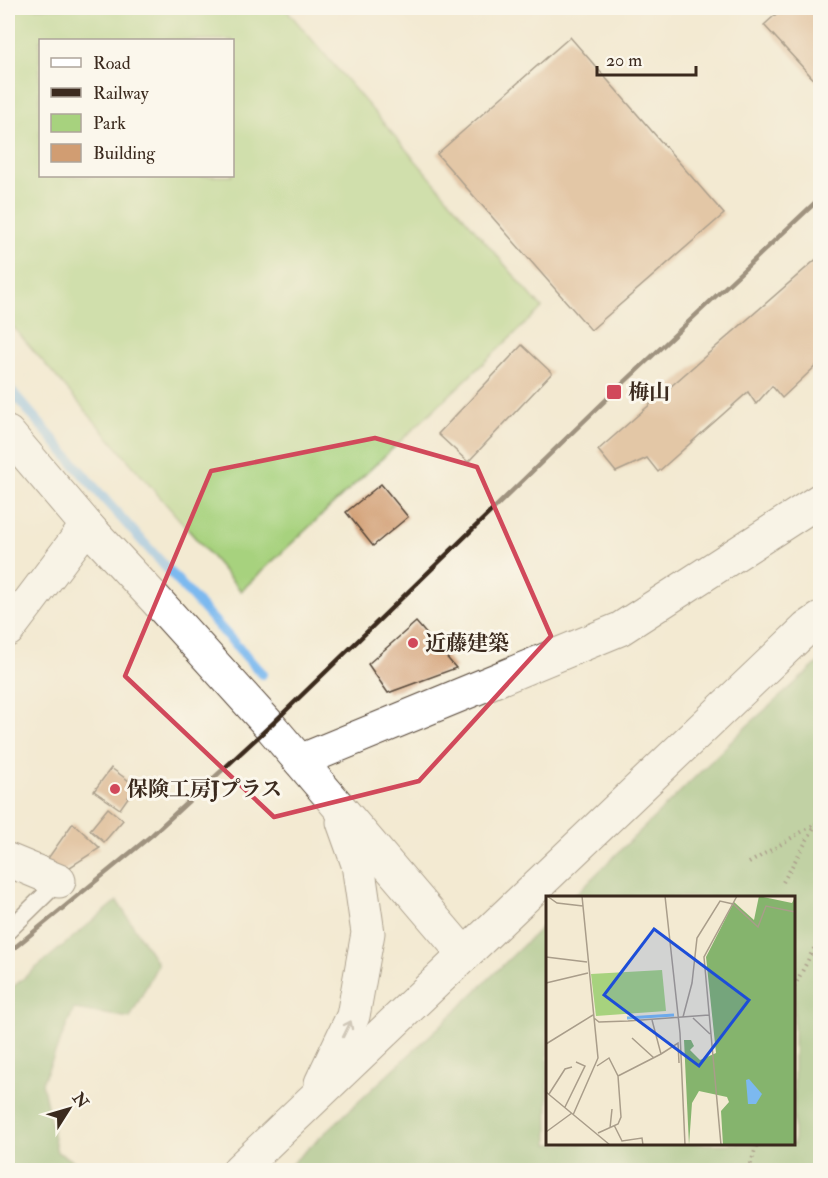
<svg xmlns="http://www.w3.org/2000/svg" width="828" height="1178" viewBox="0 0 828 1178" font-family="'IM FELL Double Pica','Noto Serif JP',serif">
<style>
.green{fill:#a7d27e;stroke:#717e4e;stroke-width:1.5;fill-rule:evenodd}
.forest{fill:#85b46d;stroke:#606f46;stroke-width:1.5}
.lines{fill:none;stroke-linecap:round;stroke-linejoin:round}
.stream{stroke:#7cb9ef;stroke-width:10}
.building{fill:#d19d72}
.service-casing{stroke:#574739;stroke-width:19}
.minor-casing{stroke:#574739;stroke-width:35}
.tertiary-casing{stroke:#574739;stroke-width:35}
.path{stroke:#574739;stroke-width:4;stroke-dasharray:1.5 4.5;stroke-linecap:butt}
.service{stroke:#fff;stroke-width:16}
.minor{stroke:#fff;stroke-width:33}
.tertiary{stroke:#fff;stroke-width:33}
.rail{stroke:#3b2a1e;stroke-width:4.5}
.oneway{stroke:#a79f9a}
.marked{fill:none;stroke:#d1495b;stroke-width:4.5;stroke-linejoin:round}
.poi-dot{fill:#d1495b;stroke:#fbf7ec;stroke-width:2}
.labels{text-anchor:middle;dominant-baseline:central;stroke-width:6;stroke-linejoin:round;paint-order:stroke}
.poi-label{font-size:21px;font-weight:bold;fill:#3b2a1e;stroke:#fbf7ec;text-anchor:start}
.inset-river{fill:none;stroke:#7cb9ef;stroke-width:3}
.inset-road{fill:none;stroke:#a99d8a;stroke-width:1.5}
.view{fill:#1d4ed8;fill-opacity:0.15;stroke:#1d4ed8;stroke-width:3}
.inset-edge{fill:none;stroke:#3b2a1e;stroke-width:3}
</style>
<rect width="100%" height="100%" fill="#fbf7ec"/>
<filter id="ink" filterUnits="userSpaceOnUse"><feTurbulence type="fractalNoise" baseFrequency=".0167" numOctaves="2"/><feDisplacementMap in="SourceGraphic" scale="12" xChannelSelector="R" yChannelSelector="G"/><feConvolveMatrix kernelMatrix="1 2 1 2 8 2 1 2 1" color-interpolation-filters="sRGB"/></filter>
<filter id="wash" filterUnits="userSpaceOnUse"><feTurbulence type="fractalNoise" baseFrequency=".008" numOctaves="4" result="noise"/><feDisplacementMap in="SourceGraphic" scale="24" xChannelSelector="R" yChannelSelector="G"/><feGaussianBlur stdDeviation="1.35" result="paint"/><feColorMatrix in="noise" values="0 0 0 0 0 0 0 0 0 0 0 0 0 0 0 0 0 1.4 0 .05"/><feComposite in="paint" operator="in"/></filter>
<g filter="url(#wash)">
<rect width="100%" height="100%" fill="#f3ead2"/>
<path class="green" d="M8,8h277l257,300 -301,283 -233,-270zM40,40h192v136h-192z"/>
<g class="forest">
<polygon points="820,661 820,1170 285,1170 439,1027 547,922 548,1144 794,1144 794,898 573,897 748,725"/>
<polygon points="117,901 158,964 130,1018 74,1009 42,1083 57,1152 90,1170 8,1170 8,991"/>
</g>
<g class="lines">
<polyline class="stream" points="8,387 107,502 262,674"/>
</g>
<g id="blocks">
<g class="building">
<polygon points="783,8 820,8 820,86 764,25"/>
<polygon points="570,37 724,214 591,330 437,154"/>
<polygon points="820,256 820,362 782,398 772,386 756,404 748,392 658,472 647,458 616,472 598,450"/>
<polygon points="522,345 552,373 468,462 438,434"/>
<polygon points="381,484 408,517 373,546 346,512"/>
<polygon points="416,622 456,668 388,693 368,664"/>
<polygon points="111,768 136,786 120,809 94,791"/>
<polygon points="108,808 123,820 104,842 90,830"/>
<polygon points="73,823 100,848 64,871 44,864"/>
</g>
</g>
</g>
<g filter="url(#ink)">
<use href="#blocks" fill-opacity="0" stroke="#574739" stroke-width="1.5"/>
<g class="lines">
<g class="service-casing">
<polyline id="service" points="8,931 59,881"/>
</g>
<g class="minor-casing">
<g id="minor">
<polyline points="8,630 79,536 88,527"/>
<polyline points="300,761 620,629 820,500"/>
<polyline points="8,860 59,881"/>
</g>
</g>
<g class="tertiary-casing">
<g id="tertiary">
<polyline points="8,433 88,527 156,600 270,726 465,955"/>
<polyline points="321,1083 353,1016 368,933 358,864 343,822"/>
<polyline points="239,1170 807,628 820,619"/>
</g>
</g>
<g class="path">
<polyline points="749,863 820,821"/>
<polyline points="783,882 820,817"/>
<polyline points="794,987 820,937"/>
<polyline points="749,1170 757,1144"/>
</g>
<use href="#service" class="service"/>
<use href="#minor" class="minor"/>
<use href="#tertiary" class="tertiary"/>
<polyline class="rail" points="8,953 152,835 270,726 614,392 820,198"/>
</g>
<defs><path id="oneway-shaft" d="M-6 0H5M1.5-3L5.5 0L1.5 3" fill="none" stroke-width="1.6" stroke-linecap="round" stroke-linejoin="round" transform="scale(1.5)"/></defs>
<use class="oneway" href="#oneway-shaft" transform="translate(347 1029) rotate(-64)"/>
</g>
<path d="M0 0H828V1178H0ZM375,438l102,29 74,169 -132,145 -145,36 -149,-141 86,-205z" fill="#f3ead2" fill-opacity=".55" fill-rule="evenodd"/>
<path class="marked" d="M375,438l102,29 74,169 -132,145 -145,36 -149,-141 86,-205z"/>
<g class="poi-dot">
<rect x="606" y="384" width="16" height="16" rx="3"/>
<circle cx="413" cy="643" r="6"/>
<circle cx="115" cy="789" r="6"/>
</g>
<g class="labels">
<g class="poi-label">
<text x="628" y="392">梅山</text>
<text x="425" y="643">近藤建築</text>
<text x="127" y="789">保険工房Jプラス</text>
</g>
</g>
<g transform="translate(546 896)">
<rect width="249" height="249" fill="#f3ead2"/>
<path d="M116,74l4,41 -70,5 -5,-42z" fill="#a7d27e"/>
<path d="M213,0l33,7 3,-6v248h-72l-2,-34 8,-9 -2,-5 -28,-6 -7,12 -3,42 -5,-105h7l3,6 -4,4 10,10 16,-7 -10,-96 28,-55 20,18z" fill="#85b46d"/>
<path d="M203,183l13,15 -6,10h-8l-2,-24z" fill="#7cb9ef"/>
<path class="inset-river" d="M81,122l47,-3"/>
<path class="inset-road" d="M1,0l10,7 26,3M119,0l15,137 5,112M0,61l41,5M0,87l42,-10M137,121l9,-34 5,-45 23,-37 13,3 25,23 8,-21 29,6M48,122l5,4 29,-1 81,-6M147,122l17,16M86,142l22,20M0,148l47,-29M115,158l17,-11 1,20M51,170l12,-8 9,18 3,41 -3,7 -20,9M72,180l43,-22 -9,-34M0,196l64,53M3,198l16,-25 7,-2M19,211l20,-41 -9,-4M27,219l25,-57 -16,-162M68,229l8,16 20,-3 1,7M64,232l2,-19M0,236l26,-19M175,249l-17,-188 33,-61"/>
<path class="view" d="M108,33l95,71 -50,66 -95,-71z"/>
<rect width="249" height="249" class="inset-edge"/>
</g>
<rect width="828" height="1178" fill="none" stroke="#fbf7ec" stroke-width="30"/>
<rect x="39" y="39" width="195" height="138" fill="#fbf7ec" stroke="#aea59a" stroke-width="1.5"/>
<rect x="51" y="58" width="30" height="9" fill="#ffffff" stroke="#aea59a" stroke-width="1.5"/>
<text x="93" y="69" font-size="18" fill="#3b2a1e">Road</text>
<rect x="51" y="88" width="30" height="9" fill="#3b2a1e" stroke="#aea59a" stroke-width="1.5"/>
<text x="93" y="99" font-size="18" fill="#3b2a1e">Railway</text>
<rect x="51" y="114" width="30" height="18" fill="#a7d27e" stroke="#aea59a" stroke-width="1.5"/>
<text x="93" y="129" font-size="18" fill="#3b2a1e">Park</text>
<rect x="51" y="144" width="30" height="18" fill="#d19d72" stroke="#aea59a" stroke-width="1.5"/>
<text x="93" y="159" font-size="18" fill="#3b2a1e">Building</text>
<g transform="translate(69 1109) rotate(53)" stroke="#fbf7ec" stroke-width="4.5" paint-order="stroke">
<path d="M0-4.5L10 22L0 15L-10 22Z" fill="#3b2a1e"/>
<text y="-9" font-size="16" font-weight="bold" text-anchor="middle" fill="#3b2a1e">N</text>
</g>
<path d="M597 66v9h99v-9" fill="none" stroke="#3b2a1e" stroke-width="3"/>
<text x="606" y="66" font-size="18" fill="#3b2a1e" stroke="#fbf7ec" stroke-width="4.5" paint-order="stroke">20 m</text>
</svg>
